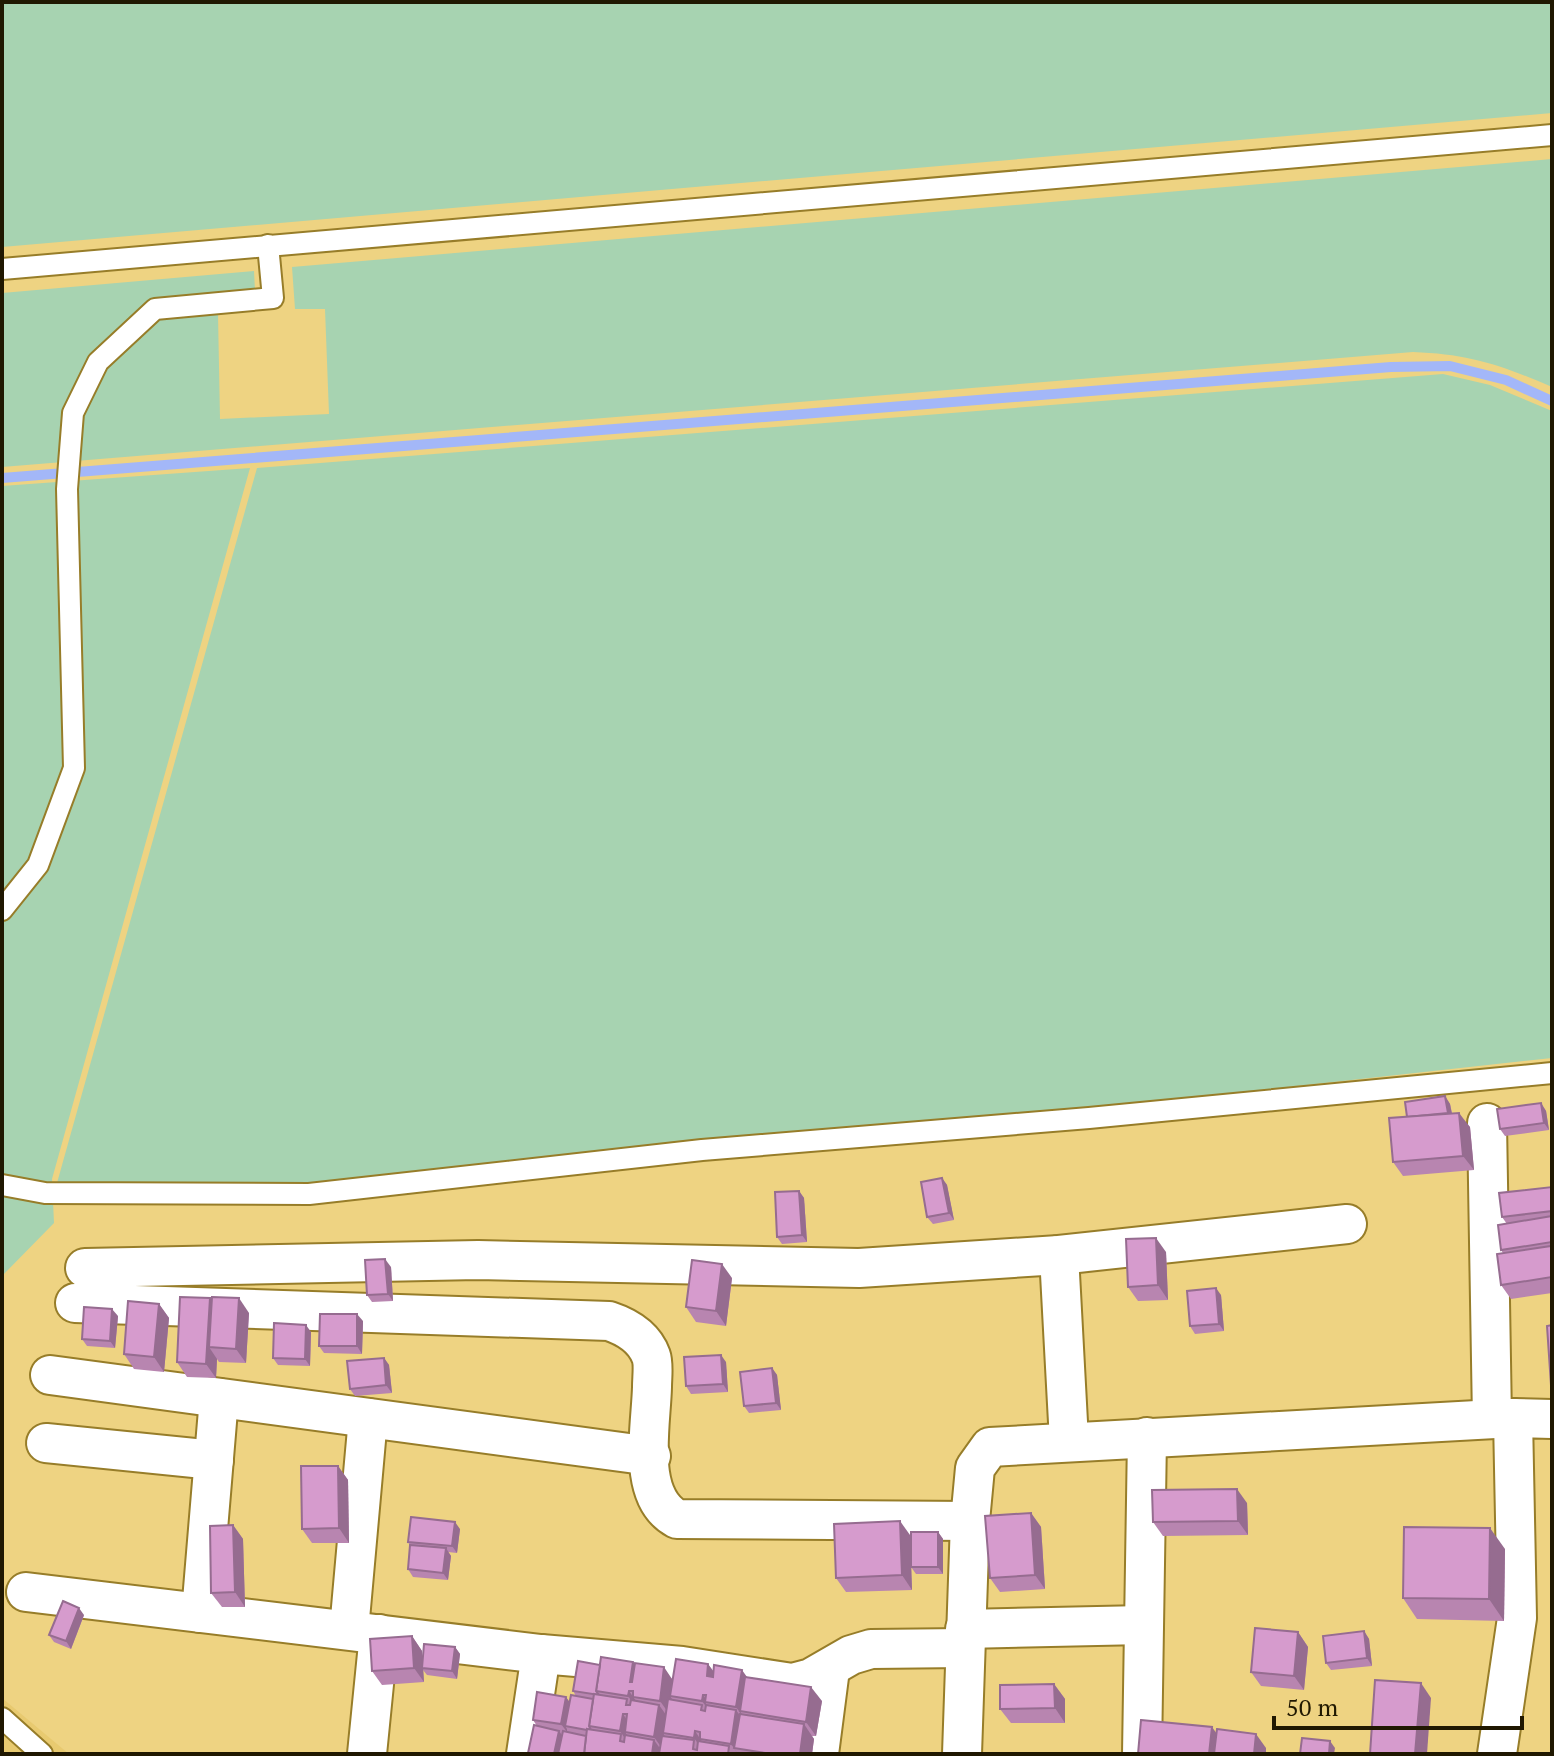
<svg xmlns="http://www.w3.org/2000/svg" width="1554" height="1756" viewBox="0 0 1554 1756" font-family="'PT Serif',serif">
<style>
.built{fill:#e8ca70}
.green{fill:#a7d3b1}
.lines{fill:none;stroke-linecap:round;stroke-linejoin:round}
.stream{stroke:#a3b7f8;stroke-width:10}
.lane-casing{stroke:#977d29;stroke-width:24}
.street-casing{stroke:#977d29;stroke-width:42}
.lane{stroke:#fff;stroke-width:20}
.street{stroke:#fff;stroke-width:38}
.wall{fill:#b885b0}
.shaded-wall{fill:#966c90}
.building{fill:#d69bcd;stroke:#966c90;stroke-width:2}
</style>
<rect width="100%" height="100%" fill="#eed382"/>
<polygon class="built" points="2,1698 69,1754 2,1754"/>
<g class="green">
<polygon points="2,2 1552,2 1552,113 2,247"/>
<path d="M1552,159v228c-51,-22 -83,-33 -139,-35l-1411,115v-174l252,-22 2,40 -38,3 2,105 109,-5 -4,-105h-30l-3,-42z"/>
<polygon points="1443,374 1490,385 1552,411 1552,1058 1160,1101 644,1147 308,1184 57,1183 257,468"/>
<polygon points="250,468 52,1179 54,1223 2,1276 2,486"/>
</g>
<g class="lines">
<polyline class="stream" points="2,478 1391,367 1450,366 1506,380 1552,401"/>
<g class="lane-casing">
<g id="lane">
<polyline points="2,269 1552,135"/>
<polyline points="2,910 38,865 74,768 67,489 73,413 98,362 155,309 273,298 268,245"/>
<polyline points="2,1185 45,1193 309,1194 702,1150 1089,1118 1552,1073"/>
<polyline points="2,1718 42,1754"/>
</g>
</g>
<g class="street-casing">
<g id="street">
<polyline points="1487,1123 1492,1419"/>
<polyline points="1059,1255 1069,1441"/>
<polyline points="85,1268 478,1260 859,1268 1059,1255 1347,1224"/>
<path d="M75,1303l534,18c18,6 35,16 42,35 3,8 1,21 1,31 -1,40 -16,110 25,132l293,2"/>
<polyline points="50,1375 651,1456"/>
<polyline points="46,1443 214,1460"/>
<polyline points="26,1592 541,1654 682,1666 792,1683 811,1678 851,1655 871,1649 964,1648"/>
<polyline points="201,1613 219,1398"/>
<polyline points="965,1629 1144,1625"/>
<polyline points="349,1630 368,1418"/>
<polyline points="367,1754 379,1634"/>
<polyline points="526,1754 541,1654"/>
<polyline points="819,1754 830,1669"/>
<polyline points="962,1754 970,1521 975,1468 990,1447 1513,1418"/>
<polyline points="1142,1754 1147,1437"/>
<polyline points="1497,1754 1517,1618 1513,1418 1552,1419"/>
</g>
</g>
<use href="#lane" class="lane"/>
<use href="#street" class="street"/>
</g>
<g class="wall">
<polygon points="1445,1096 1450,1104 1452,1113 1470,1127 1474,1170 1403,1176 1393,1162 1407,1117"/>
<polygon points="1541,1103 1546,1111 1549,1130 1505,1136 1500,1129"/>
<polygon points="942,1178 947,1185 954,1220 933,1224 927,1217"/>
<polygon points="1552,1187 1552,1293 1511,1299 1501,1285 1503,1253 1501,1250 1507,1224 1502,1217"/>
<polygon points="799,1191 804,1198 807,1242 782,1244 777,1237"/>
<polygon points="1166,1252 1168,1300 1138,1301 1128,1287"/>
<polygon points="391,1267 393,1301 372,1302 367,1295"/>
<polygon points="732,1278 726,1326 696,1322 686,1307"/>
<polygon points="1221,1295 1224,1331 1195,1334 1190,1326"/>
<polygon points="210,1298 212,1301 249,1313 246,1363 219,1362 217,1359 216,1378 187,1377 177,1362"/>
<polygon points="159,1304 169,1318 164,1372 134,1369 124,1354"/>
<polygon points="118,1316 115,1348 87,1346 82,1339"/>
<polygon points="363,1321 362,1354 324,1353 319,1346"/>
<polygon points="311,1332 310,1366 278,1365 273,1358"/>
<polygon points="384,1358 389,1365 392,1393 355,1396 350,1389"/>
<polygon points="726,1362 728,1392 691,1394 686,1386"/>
<polygon points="772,1368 777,1375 781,1410 749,1413 744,1406"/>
<polygon points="338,1466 348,1480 349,1543 312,1543 302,1529"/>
<polygon points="1247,1503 1248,1535 1163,1536 1153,1522"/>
<polygon points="1031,1513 1041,1527 1045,1589 1000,1592 990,1578"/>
<polygon points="233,1525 243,1539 245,1607 222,1607 211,1593"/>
<polygon points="460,1529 457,1553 448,1552 451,1556 448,1580 413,1577 408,1569 410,1545 408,1542"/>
<polygon points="938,1532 943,1539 943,1574 916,1574 911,1567"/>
<polygon points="910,1535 912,1590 846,1592 836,1578"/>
<polygon points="1505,1549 1504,1621 1417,1619 1403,1598"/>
<polygon points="84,1615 71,1649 54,1642 49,1635"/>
<polygon points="1364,1631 1369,1639 1372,1666 1331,1670 1326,1663"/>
<polygon points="1298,1632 1308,1647 1304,1690 1261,1686 1251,1672"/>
<polygon points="412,1636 422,1651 422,1659 455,1647 460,1654 457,1679 427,1675 423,1670 424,1682 382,1685 372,1671"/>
<polygon points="633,1662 635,1666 673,1679 708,1664 713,1671 747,1677 822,1701 816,1736 812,1736 814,1739 812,1754 529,1754 528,1753 537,1726 533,1720 566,1697 569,1702 576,1696 573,1691 600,1665"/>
<polygon points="1054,1684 1065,1699 1065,1723 1011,1723 1000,1709"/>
</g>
<g class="shaded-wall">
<polygon points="1445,1096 1450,1104 1453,1120 1448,1113"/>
<polygon points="1541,1103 1546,1111 1549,1130 1544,1123"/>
<polygon points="1459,1113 1470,1127 1474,1170 1463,1156"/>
<polygon points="942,1178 947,1185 954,1220 949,1213"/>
<polygon points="799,1191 804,1198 807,1242 802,1235"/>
<polygon points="1156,1238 1166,1252 1168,1300 1158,1285"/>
<polygon points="385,1259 391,1267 393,1301 388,1294"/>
<polygon points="722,1264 732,1278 726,1326 716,1311"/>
<polygon points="1216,1288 1221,1295 1224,1331 1219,1324"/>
<polygon points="210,1298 220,1313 209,1347 217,1359 216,1378 206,1364"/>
<polygon points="239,1298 249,1313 246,1363 236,1349"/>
<polygon points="159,1304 169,1318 164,1372 154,1357"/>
<polygon points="112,1309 118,1316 115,1348 110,1341"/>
<polygon points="357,1314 363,1321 362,1354 357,1346"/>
<polygon points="306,1325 311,1332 310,1366 305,1359"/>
<polygon points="721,1355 726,1362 728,1392 723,1384"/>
<polygon points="384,1358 389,1365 392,1393 386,1385"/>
<polygon points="772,1368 777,1375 781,1410 776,1403"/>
<polygon points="338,1466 348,1480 349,1543 339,1528"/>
<polygon points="1237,1489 1247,1503 1248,1535 1238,1521"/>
<polygon points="1031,1513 1041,1527 1045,1589 1035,1575"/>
<polygon points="900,1521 910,1535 912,1590 902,1575"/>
<polygon points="455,1522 460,1529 457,1553 452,1546"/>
<polygon points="233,1525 243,1539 245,1607 235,1592"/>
<polygon points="1490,1528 1505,1549 1504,1621 1489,1599"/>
<polygon points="938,1532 943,1539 943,1574 938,1567"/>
<polygon points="446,1548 451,1556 448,1580 443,1573"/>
<polygon points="79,1608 84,1615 71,1649 66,1641"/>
<polygon points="1364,1631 1369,1639 1372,1666 1367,1658"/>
<polygon points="1298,1632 1308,1647 1304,1690 1294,1676"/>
<polygon points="412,1636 422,1651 424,1682 414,1668"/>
<polygon points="455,1647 460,1654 457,1679 452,1671"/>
<polygon points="633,1662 643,1677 640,1696 630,1682"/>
<polygon points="708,1664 719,1679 707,1676"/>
<polygon points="664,1667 674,1682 670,1696 672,1699 670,1715 660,1701"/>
<polygon points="742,1670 752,1684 740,1711 746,1721 736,1707"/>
<polygon points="1421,1683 1431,1698 1427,1754 1415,1754"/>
<polygon points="1054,1684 1065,1699 1065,1723 1055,1708"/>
<polygon points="811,1687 822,1701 816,1736 806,1722"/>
<polygon points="629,1691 639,1705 638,1710 628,1696"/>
<polygon points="703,1695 708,1702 705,1702 712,1712 712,1715 702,1701"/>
<polygon points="566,1697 571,1704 565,1726 567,1729 567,1732 561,1724"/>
<polygon points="659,1705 669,1719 663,1733 666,1738 664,1751 654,1737"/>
<polygon points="736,1710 747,1725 734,1748 738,1754 731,1744"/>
<polygon points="623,1714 633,1729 625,1732 631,1741 630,1746 620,1731"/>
<polygon points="804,1724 814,1739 812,1754 800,1754"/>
<polygon points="1212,1727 1222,1741 1221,1754 1209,1754"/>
<polygon points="559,1731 564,1738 561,1754 554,1754"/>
<polygon points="695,1731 705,1746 704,1752 694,1738"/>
<polygon points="1256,1734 1266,1748 1266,1754 1254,1754"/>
<polygon points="654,1740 664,1754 652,1754"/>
<polygon points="1330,1741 1335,1748 1334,1754 1329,1754"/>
</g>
<g class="building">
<polygon points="1445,1096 1448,1113 1407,1117 1405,1102"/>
<polygon points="1541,1103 1544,1123 1500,1129 1497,1109"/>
<polygon points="1459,1113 1463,1156 1393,1162 1389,1118"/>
<polygon points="942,1178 949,1213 927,1217 921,1182"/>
<polygon points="1552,1187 1552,1211 1502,1217 1499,1193"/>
<polygon points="799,1191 802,1235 777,1237 775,1192"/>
<polygon points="1552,1216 1552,1242 1501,1250 1498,1225"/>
<polygon points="1156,1238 1158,1285 1128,1287 1126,1239"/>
<polygon points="1551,1246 1552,1277 1501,1285 1497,1254"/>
<polygon points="385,1259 388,1294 367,1295 365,1260"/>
<polygon points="692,1260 722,1264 716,1311 686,1307"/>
<polygon points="1216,1288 1219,1324 1190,1326 1187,1291"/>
<polygon points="180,1297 210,1298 206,1364 177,1362"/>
<polygon points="212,1297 239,1298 236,1349 209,1347"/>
<polygon points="128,1301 159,1304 154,1357 124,1354"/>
<polygon points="84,1307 112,1309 110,1341 82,1339"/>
<polygon points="320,1314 357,1314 357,1346 319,1346"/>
<polygon points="274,1323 306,1325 305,1359 273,1358"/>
<polygon points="1552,1325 1552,1385 1551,1385 1547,1326"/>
<polygon points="721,1355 723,1384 686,1386 684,1357"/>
<polygon points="384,1358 386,1385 350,1389 347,1361"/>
<polygon points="772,1368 776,1403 744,1406 740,1372"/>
<polygon points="301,1466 338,1466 339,1528 302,1529"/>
<polygon points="1237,1489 1238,1521 1153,1522 1152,1490"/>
<polygon points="1031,1513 1035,1575 990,1578 985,1516"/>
<polygon points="411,1517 455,1522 452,1546 408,1542"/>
<polygon points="900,1521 902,1575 836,1578 834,1524"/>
<polygon points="233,1525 235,1592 211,1593 210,1526"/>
<polygon points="1404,1527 1490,1528 1489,1599 1403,1598"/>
<rect x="911" y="1532" width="27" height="35"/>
<polygon points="410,1545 446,1548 443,1573 408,1569"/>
<polygon points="63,1601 79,1608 66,1641 49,1635"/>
<polygon points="1255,1628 1298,1632 1294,1676 1251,1672"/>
<polygon points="1364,1631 1367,1658 1326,1663 1323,1636"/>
<polygon points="412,1636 414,1668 372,1671 370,1639"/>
<polygon points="424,1644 455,1647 452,1671 422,1668"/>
<polygon points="601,1657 633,1662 630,1682 632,1682 635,1663 664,1667 660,1701 633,1697 633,1691 629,1691 628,1696 596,1691"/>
<polygon points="676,1659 708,1664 707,1676 713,1677 714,1665 742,1670 736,1707 705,1702 706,1695 703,1695 702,1701 670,1696"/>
<polygon points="578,1661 600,1665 596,1691 599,1695 573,1691"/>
<polygon points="745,1677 811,1687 806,1722 740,1711"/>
<polygon points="1375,1680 1421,1683 1415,1754 1370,1754"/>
<polygon points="1054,1684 1055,1708 1000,1709 1000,1685"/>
<polygon points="537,1692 566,1697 561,1724 533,1720"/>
<polygon points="594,1694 627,1699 626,1705 630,1705 631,1700 659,1705 654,1737 625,1732 627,1714 623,1714 620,1731 589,1726"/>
<polygon points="571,1695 593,1699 589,1726 591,1730 587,1729 587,1730 565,1726"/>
<polygon points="668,1699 702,1705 701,1710 705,1711 706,1705 736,1710 731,1744 700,1739 700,1732 695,1731 694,1738 663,1733"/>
<polygon points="740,1714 804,1724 800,1754 771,1754 734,1748"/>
<polygon points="1141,1720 1212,1727 1209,1754 1138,1754"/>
<polygon points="534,1725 559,1731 554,1754 528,1753"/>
<polygon points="587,1729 621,1734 620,1741 624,1742 625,1735 654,1740 652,1754 617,1753 616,1754 584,1754"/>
<polygon points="1217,1729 1256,1734 1254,1754 1214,1754"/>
<polygon points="563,1731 586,1736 584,1754 558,1754"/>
<polygon points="662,1736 694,1740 693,1749 697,1750 698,1741 729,1746 728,1754 659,1754"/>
<polygon points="1302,1738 1330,1741 1329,1754 1300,1754"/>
</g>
<rect width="1554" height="1756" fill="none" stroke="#201801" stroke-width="8"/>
<path d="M1274 1716v12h248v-12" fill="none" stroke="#201801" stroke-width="4"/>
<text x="1286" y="1716" font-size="24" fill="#201801" stroke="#eed382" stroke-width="6" paint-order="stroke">50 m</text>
</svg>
